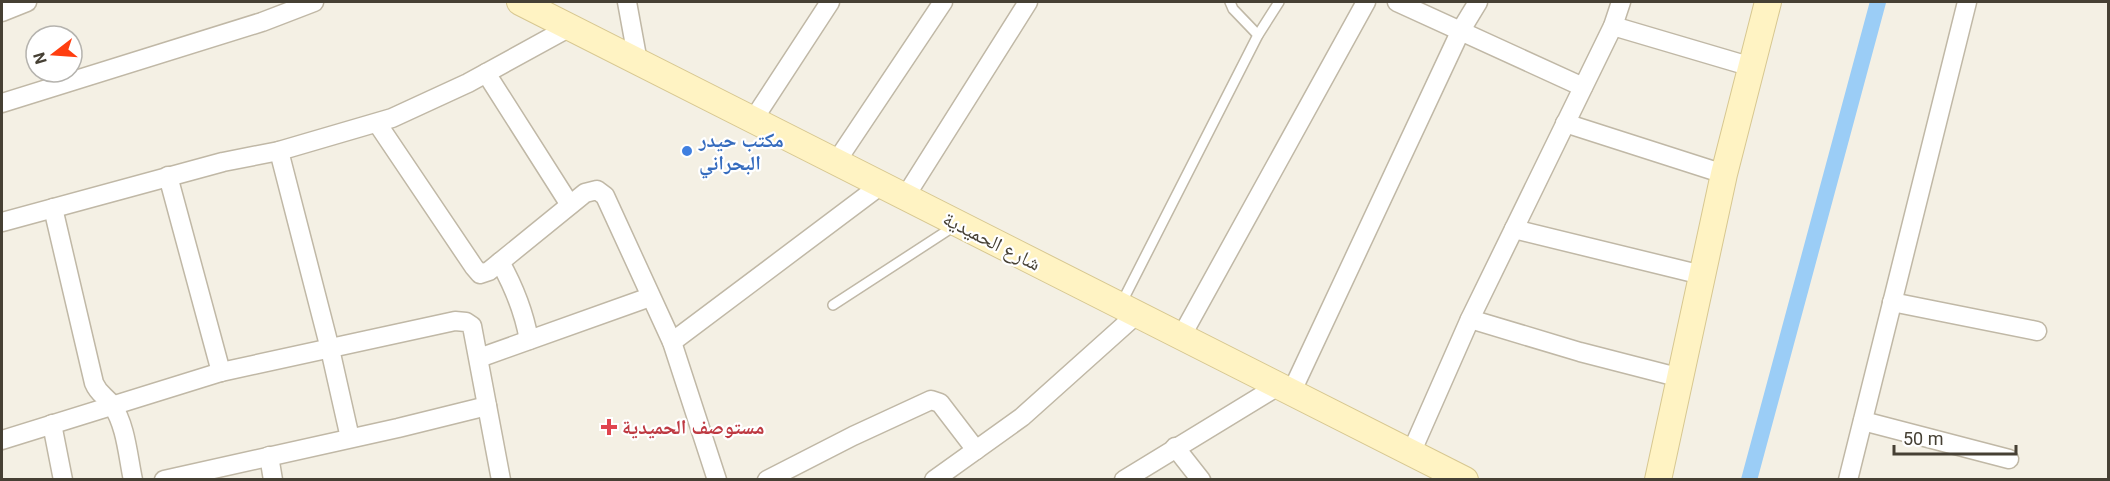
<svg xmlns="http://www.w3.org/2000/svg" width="2110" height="481" viewBox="0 0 2110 481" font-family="Roboto,'Noto Naskh Arabic',sans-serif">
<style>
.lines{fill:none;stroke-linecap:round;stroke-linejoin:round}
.canal{stroke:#9bcdf6;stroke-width:16}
.lane-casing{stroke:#c0b8a6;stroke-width:12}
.street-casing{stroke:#c0b8a6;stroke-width:21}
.secondary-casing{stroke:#d7c790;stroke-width:28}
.lane{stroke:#fff;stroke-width:9}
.street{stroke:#fff;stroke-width:18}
.secondary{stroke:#fff3c3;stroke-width:26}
.shop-dot{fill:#3f7fe0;stroke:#fff;stroke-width:2}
.health-dot{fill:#e0444e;stroke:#fff;stroke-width:2}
.labels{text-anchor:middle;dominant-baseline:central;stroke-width:4.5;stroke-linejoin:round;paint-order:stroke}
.shop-label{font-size:20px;font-weight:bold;fill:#366cbe;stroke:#fff;text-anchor:start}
.street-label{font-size:20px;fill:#464034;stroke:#fff}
.health-label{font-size:20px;font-weight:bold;fill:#be3a42;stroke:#fff;text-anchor:start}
</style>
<rect width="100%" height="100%" fill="#f4f0e4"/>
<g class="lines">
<polyline class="canal" points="1749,480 1878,2"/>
<g class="lane-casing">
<g id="lane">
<polyline points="1230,2 1233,9 1258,35"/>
<polyline points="1121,304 1258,35 1279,2"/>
<polyline points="833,305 956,225"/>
</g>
</g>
<g class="street-casing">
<g id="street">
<polyline points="627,2 638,62"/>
<polyline points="1397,2 1583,87"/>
<polyline points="2,12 27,2"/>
<polyline points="1613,26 1752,67"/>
<polyline points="486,73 570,205"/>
<polyline points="2,103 262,22 314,2"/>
<polyline points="753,120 830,2"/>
<polyline points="377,123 474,267 480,274 489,271 585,193 597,190 605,196 672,342 717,480"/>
<polyline points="1565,123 1724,174"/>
<polyline points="279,151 330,349 350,438"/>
<polyline points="836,162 943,2"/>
<polyline points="168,176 221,372"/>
<polyline points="905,197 1028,2"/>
<path d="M53,208l41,175c5,12 12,13 18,22 14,20 16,52 21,75"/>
<polyline points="2,222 223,162 279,151 392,118 468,83 570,27"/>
<polyline points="1514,229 1702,275"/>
<path d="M500,262c14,25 24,50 29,78"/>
<polyline points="1892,302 2037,331"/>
<polyline points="1470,319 1580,352 1681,378"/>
<polyline points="1181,337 1366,2"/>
<polyline points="672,342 881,185"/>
<polyline points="479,358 650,297"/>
<polyline points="1291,393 1461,30 1478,2"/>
<polyline points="1863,421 2009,459"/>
<polyline points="52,424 63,480"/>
<polyline points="2,440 221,372 455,321 466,322 472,326 501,480"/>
<polyline points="1175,447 1201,480"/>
<polyline points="1411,453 1470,319 1613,26 1621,2"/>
<polyline points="269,456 273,480"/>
<polyline points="164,480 398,428 487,406"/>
<polyline points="767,480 853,436 931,400 940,403 976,450"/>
<polyline points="934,480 1022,417 1137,314"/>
<polyline points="1124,480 1278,386"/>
<polyline points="1848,480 1967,2"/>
</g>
</g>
<g class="secondary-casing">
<g id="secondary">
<polyline points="520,2 1465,480"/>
<polyline points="1658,480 1724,174 1768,2"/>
</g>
</g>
<use href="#lane" class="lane"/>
<use href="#street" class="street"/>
<use href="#secondary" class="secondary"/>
</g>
<circle class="shop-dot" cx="687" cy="151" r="6"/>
<path class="health-dot" d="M606 418h6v6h6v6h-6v6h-6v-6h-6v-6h6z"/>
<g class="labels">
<g class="shop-label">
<text x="699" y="140">مكتب حيدر<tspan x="699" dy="23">البحراني</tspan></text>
</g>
<g class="street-label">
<text transform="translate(992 241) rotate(27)">شارع الحميدية</text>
</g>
<g class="health-label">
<text x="622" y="427">مستوصف الحميدية</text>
</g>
</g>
<rect width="2110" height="481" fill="none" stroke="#464034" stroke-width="6"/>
<g transform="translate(54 54) rotate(253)"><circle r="28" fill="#ffffff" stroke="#b5b3ae" stroke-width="1.5"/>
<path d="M0-4.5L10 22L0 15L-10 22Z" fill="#ff3e10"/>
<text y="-9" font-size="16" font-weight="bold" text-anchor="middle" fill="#464034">N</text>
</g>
<path d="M1894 445v9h122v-9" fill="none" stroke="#464034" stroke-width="3"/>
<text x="1903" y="445" font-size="18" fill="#464034" stroke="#ffffff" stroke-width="4.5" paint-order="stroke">50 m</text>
</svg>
